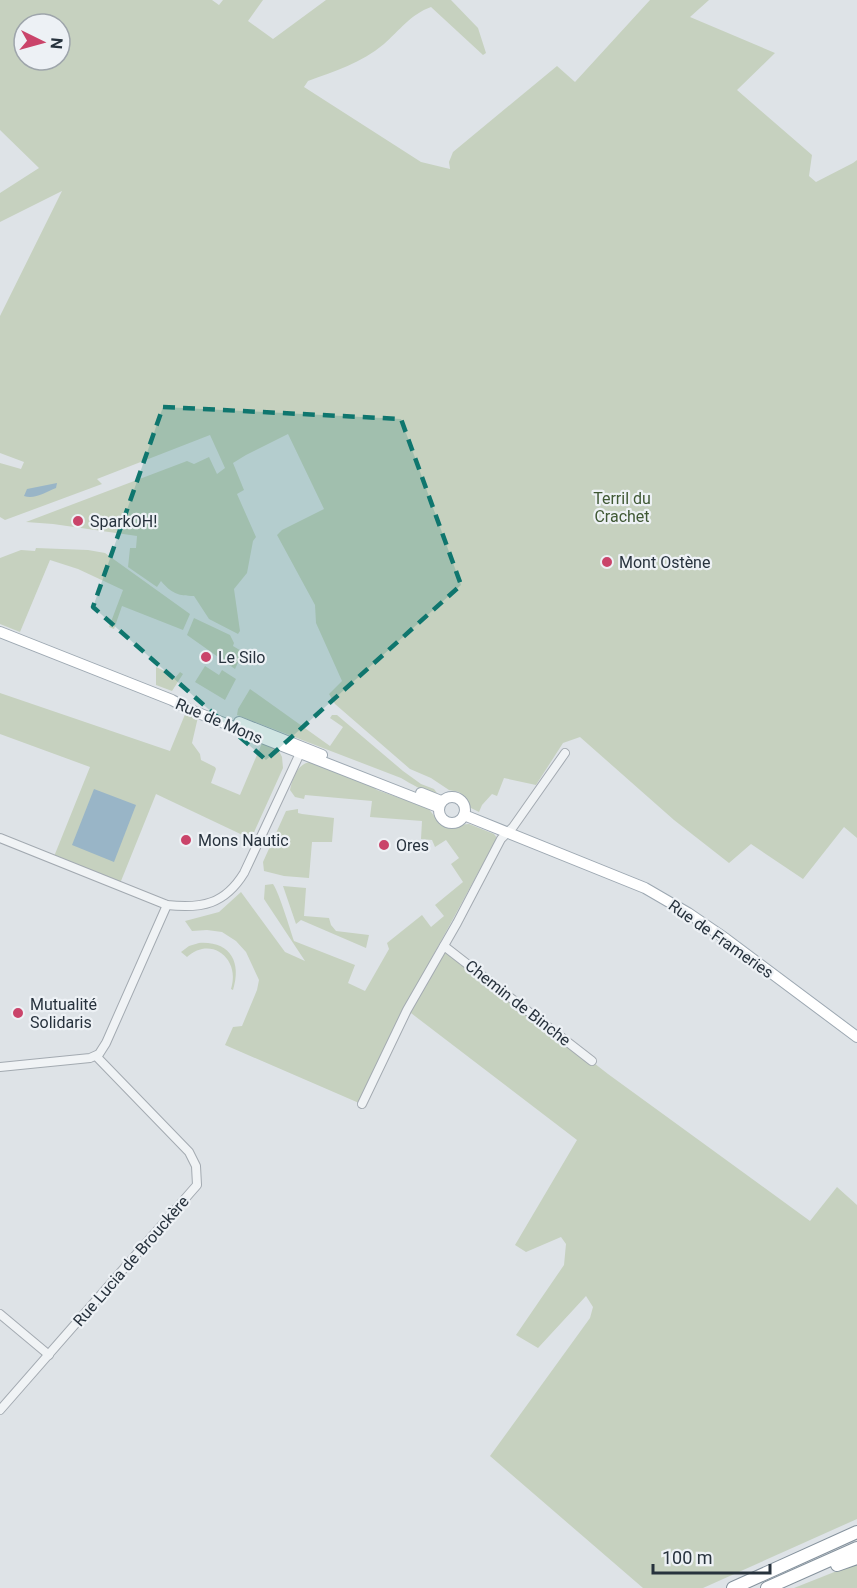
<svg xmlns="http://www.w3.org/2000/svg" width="857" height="1588" viewBox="0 0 857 1588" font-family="Roboto,sans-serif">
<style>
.green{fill:#c6d1bf;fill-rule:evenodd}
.water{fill:#99b5c7}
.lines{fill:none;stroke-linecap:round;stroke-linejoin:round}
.minor-casing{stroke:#a3aab1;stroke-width:10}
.major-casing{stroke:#9da8b2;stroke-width:12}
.highway-casing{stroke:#85929d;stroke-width:14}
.minor{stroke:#f0f3f5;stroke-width:8}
.major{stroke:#fff;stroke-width:10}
.highway{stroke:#fff;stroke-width:12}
.marked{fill:#0f766e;fill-opacity:0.2;stroke:#0f766e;stroke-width:4.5;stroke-dasharray:12 8;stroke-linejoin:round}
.poi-dot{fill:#ca446a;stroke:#edf1f5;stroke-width:2}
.labels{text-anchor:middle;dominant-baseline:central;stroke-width:4.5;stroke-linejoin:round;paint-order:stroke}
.park-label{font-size:16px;fill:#405935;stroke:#edf1f5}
.poi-label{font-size:16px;fill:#27323d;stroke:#edf1f5;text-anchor:start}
.street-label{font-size:16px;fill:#27323d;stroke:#edf1f5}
</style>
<rect width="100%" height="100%" fill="#dee3e7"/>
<g class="green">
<path d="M0,0h212l7,5 4,-5h40l-15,21 25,18 53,-39h125l27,28 8,25 -3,2 -52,-48c-20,7 -32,24 -47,37 -23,19 -49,27 -76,37l-4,6 117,75 29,7 -1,-7 4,-10 104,-86 18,16 75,-82h59l-19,17 85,36 -38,37 75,65 -3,21 7,6 37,-19 4,-3v678l-13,-11 -41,52 -52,-35 -22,19 -55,-43 -94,-83 -17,6 -27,42 -32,-7 -7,18 -5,-2 -10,11 -3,7 -10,-5 -4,-9 -6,-6 -10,-2 -18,-12 -21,-9 -75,-65 -6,-10 13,-13 -26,-58 -1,-18 -38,-70 5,-5 42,-21 -36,-75 -42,21 -13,8 11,27 -7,4 19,43 -3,4 -6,32 -13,16 6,42 -2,3 -29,-15 -15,-23c-16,0 -23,-3 -33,-15l-4,6 -29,-20 2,-19h6l1,-12 -84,-12 -27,-2 161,-61 7,3 15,-7 8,17 8,-6 -15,-33 -113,44 5,5 -97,36 -5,-3v-54l21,6 3,-7 -24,-9v-137l62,-125 -62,31v-29l39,-25 -39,-38zM24,24h36v36h-36z"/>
<polygon points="36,548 88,550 105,553 190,614 183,630 122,606 114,629 109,627 123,590 78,569 50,560 20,632 0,624 0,558 21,550 35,551"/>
<polygon points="194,618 230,635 234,643 233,646 243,652 235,669 187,635"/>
<polygon points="205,666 219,675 222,670 236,679 225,700 195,682"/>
<polygon points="156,667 171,674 175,678 180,672 183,674 172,691 156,685"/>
<path d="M250,689l80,57 13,-19 -13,-9 2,-3h5l66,56 18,13 13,5 3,4c-13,-1 -26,-9 -36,-15l-164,-63 1,-6z"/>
<polygon points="0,693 170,751 186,712 198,717 192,743 200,754 201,760 215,767 216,769 211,783 240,795 262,743 278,749 282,757 283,768 251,839 156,794 119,886 53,859 90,767 0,734"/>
<path d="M309,762l63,24 5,4 51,18 11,14 5,4 25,-2 25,10 3,4 -93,171 -45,94 -134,-58 8,-18 9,-1 15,-36 2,-10 -13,-28 -10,-11 -14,-9 -15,-2 -15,1 -7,-10 34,-9 22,-20 44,60 20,9 -41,-62 1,-14 8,-1c7,11 17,45 21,57l61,24 -7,18 17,8 24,-42 -2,-6 35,-28 9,12 13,-11 -9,-11 28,-23 -12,-18 8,-6 -13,-18 -11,7 -3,-7 -11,-1 1,-18 -52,-4 2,-16 -67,-6 -1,4 -9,-2 -5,-7c3,-12 6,-24 19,-28z"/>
<polygon points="298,809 298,813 302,814 334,818 332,842 312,842 309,878 284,876 264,871 263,862 286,811"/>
<polygon points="283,886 306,888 304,916 329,918 331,925 336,931 369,935 366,948 301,920 296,924"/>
<path d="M199,943c31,-2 43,19 34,47l-2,-1c10,-30 -20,-54 -44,-32l-6,-5 8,-6z"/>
<polygon points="444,946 608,1074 810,1221 837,1187 857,1205 857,1519 703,1588 643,1588 490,1456 590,1318 593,1307 586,1296 538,1348 516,1335 564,1265 566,1244 561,1237 526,1252 515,1245 577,1140 407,1010"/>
<polygon points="857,1563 857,1588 794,1588"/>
</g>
<g class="water">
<path d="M57,483l-1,5c-10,4 -22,12 -32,8l3,-7z"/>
<polygon points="94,789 136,805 114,862 72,845"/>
</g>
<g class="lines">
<g class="minor-casing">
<g id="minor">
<path d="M0,838l167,67c35,4 58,-1 77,-32l58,-124"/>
<polyline points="444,946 592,1061"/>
<polyline points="0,1067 90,1058 99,1054 106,1043 167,905"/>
<polyline points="362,1104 407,1010 457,923 501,839 513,827 565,753"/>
<polyline points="0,1314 49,1355"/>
<polyline points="0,1410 197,1185 196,1166 189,1152 96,1056"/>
</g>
</g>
<g class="major-casing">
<g id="major">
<polyline points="0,632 172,700 188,709 438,807"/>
<polyline points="239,722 322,755"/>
<polyline points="421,793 441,801"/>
<circle cx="452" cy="810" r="13"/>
<polyline points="464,815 645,888 688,913 726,939 857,1037"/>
</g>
</g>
<g class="highway-casing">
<g id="highway">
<polyline points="837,1565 857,1558"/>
<polyline points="733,1588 857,1532"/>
<polyline points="767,1588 857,1548"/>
</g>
</g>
<use href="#minor" class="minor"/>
<use href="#major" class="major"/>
<use href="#highway" class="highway"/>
</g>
<path class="marked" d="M163,407l238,12 60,166 -195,175 -173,-153z"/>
<g class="poi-dot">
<circle cx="78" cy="521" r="6"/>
<circle cx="607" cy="562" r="6"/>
<circle cx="206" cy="657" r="6"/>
<circle cx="186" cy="840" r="6"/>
<circle cx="384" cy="845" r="6"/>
<circle cx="18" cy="1013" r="6"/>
</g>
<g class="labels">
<g class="park-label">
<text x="622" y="498">Terril du<tspan x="622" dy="18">Crachet</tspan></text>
</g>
<g class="poi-label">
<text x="90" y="521">SparkOH!</text>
<text x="619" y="562">Mont Ostène</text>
<text x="218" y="657">Le Silo</text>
<text x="198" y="840">Mons Nautic</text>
<text x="396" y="845">Ores</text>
<text x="30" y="1004">Mutualité<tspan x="30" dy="18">Solidaris</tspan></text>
</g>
<g class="street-label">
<text transform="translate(219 721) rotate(23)">Rue de Mons</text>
<text transform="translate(721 939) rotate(35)">Rue de Frameries</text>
<text transform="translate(518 1003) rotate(38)">Chemin de Binche</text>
<text transform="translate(131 1261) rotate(-49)">Rue Lucia de Brouckère</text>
</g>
</g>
<g transform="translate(42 42) rotate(95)"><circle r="28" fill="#edf1f5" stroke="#9ea5ab" stroke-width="1.5"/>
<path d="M0-4.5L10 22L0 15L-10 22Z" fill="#ca446a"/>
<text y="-9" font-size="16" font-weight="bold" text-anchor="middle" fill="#27323d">N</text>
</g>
<path d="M653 1564v9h117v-9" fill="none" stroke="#27323d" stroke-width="3"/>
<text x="662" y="1564" font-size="18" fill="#27323d" stroke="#edf1f5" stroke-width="4.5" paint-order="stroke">100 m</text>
</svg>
